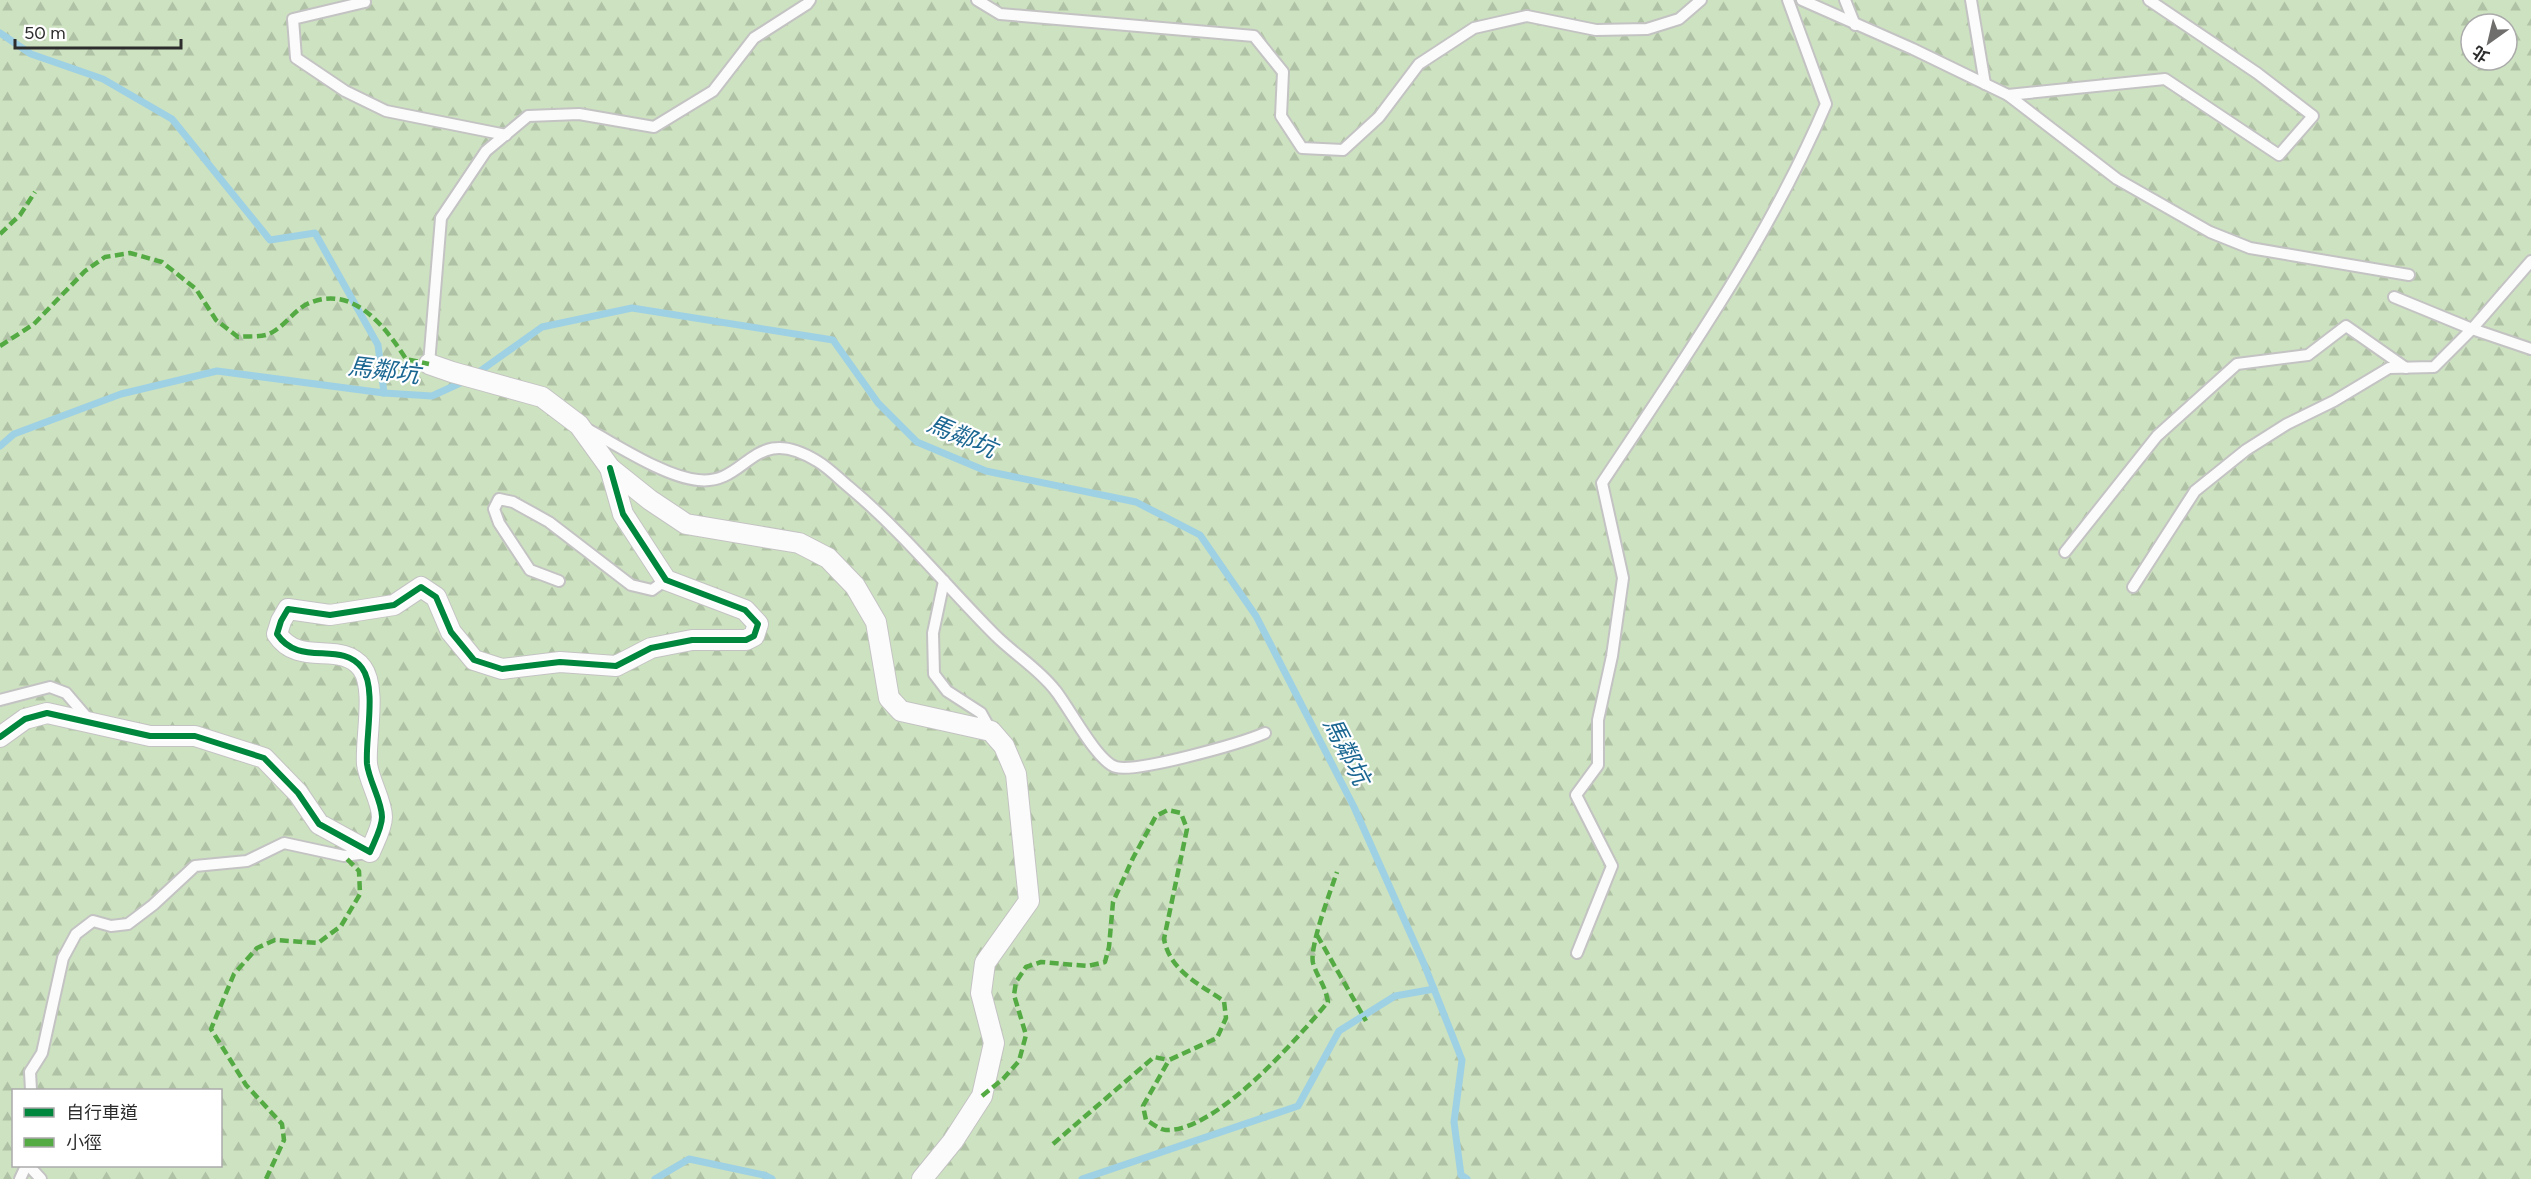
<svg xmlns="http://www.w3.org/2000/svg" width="2531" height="1179" viewBox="0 0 2531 1179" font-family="Figtree,'Noto Sans TC',sans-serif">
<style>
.forest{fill:url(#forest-firs);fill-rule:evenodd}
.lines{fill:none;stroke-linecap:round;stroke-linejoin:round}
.stream{stroke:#9fd1e4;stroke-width:7}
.service-casing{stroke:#c4c3c3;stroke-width:14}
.minor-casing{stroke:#c4c3c3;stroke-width:22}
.service{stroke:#fcfbfb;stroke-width:10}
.minor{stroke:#fcfbfb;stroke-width:20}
.quiet{stroke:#54ab44;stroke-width:4.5;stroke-dasharray:9 4.5;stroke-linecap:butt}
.cycleway-casing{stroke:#fff;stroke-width:10}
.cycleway{stroke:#00873e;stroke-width:6}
.labels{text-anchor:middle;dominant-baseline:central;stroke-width:4.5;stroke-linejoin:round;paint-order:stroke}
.water-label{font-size:24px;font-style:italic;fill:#1b6792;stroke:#fff}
</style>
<defs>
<pattern id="forest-firs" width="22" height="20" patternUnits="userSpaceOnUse" patternTransform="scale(1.5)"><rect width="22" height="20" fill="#cde2c0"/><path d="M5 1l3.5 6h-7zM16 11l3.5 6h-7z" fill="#b0c2a5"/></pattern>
</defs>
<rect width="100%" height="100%" fill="#eae7e4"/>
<path class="forest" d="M0,0h2531v1179h-2531zM2471,24h36v36h-36zM14,1090h206v76h-206z"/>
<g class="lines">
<g class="stream">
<polyline points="0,33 31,54 103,79 172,119 270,240 315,233 378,345 384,393"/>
<polyline points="476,374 542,327 632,308 833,340 878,403 917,442 986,471 1136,502 1200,535 1256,616 1354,807 1424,964 1462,1060 1454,1122 1461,1175 1467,1179"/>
<polyline points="0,446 14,434 121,394 217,371 384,393 432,396 467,380"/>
<polyline points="655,1179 689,1159 764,1175 772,1179"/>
<polyline points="1082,1179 1298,1106 1339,1031 1395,996 1434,989"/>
</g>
<g class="service-casing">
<g id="service">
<polyline points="364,0 365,2 293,19 296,58 345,91 386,111 506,135"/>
<polyline points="977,0 1000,14 1254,36 1283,72 1281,116 1302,148 1343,150 1379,117 1419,64 1474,28 1527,16 1596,30 1647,29 1679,19 1701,0"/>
<polyline points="1802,0 1913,49 2008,95 2117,179 2210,232 2250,248 2409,275"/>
<polyline points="1845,0 1855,25"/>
<polyline points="1971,0 1985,84"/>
<polyline points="2008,95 2165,79 2279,155 2313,116 2257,73 2149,0"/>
<polyline points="2394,297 2472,329 2531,349"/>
<polyline points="429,364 441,218 486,151 528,116 579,114 654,127 713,91 754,38 807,4 810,0"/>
<path d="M587,429c30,16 78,48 111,51 50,6 54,-59 119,-19 12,7 22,18 32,26 54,45 97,99 146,148 19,19 44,34 60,55 14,17 42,72 61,77 21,6 126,-24 149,-34"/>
<polyline points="2065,552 2157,436 2237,364 2308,355 2346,326 2406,368"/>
<polyline points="559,581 530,570 499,523 494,509 499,499 513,502 549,522 631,585 652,590 666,580"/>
<polyline points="944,581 933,633 934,674 947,691 981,713 991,731"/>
<polyline points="2133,587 2195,491 2246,450 2287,424 2334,401 2389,368 2434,367 2472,329 2531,261"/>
<polyline points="0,700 50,687 66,693 90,721"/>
<path d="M1577,953l35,-87 -36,-71 22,-30v-45l14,-64 11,-78 -21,-95c81,-122 166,-243 224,-379l-38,-104"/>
<polyline points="31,1090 30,1072 42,1053 63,958 76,934 93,921 111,926 128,924 153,905 195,866 247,861 284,843 344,856 367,853"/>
<polyline points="29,1166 41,1179"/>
<polyline points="20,1179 26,1166"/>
</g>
</g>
<g class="minor-casing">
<g id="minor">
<polyline points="429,364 452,372 542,397 579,425 610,468 650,500 686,524 799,543 828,558 855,586 876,622 889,698 901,711 991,731 1004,746 1016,774 1029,901 985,963 981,993 994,1043 982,1096 953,1141 922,1179"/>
<path d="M0,737l25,-18 22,-6 103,23h45l69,22 34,35 21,31 51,28c4,-10 12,-24 12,-35 0,-16 -13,-36 -15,-53 -2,-25 10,-76 -5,-96 -21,-28 -63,0 -85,-34l4,-13 7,-12 42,6 64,-10 27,-18 15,10 15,35 23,28 28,9 58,-7 56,4 35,-18 41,-8h54l8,-4 4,-12 -13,-14 -79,-30 -43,-66 -13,-46"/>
</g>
</g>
<use href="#service" class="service"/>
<use href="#minor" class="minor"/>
<g class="quiet">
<polyline points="0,234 20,215 35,192"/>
<path d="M0,346l34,-22 51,-53 20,-14 25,-4 32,9 34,27 20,31 22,17c9,-1 20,0 28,-2 16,-5 27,-24 41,-31 45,-21 78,22 99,55l23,5"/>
<polyline points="1317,935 1366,1021"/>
<path d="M982,1096l21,-17 16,-18 7,-26 -12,-40 2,-13 10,-15 15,-5 47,4 17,-4 4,-15 4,-45 20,-44 23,-42 12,-6 13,3 6,16 -23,110c6,32 35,45 60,62l2,17 -9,20 -48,22 -26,46 3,14c6,3 14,10 20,10 50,2 131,-91 162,-128 -3,-18 -11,-25 -15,-39 -4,-16 18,-73 24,-91"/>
<polyline points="1053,1144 1154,1057 1169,1060"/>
<polyline points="266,1179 284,1140 282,1124 246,1085 211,1029 234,974 257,948 275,940 318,943 341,926 360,894 359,871 344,856"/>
</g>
<g class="cycleway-casing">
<path id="cycleway" d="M0,737l25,-18 22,-6 103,23h45l69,22 34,35 21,31 51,28c4,-10 12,-24 12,-35 0,-16 -13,-36 -15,-53 -2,-25 10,-76 -5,-96 -21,-28 -63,0 -85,-34l4,-13 7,-12 42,6 64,-10 27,-18 15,10 15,35 23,28 28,9 58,-7 56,4 35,-18 41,-8h54l8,-4 4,-12 -13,-14 -79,-30 -43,-66 -13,-46"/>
</g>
<use href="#cycleway" class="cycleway"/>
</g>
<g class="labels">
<g class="water-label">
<text transform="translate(384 370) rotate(7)">馬鄰坑</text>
<text transform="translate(962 436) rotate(23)">馬鄰坑</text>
<text transform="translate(1347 751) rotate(63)">馬鄰坑</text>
</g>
</g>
<rect x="12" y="1089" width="210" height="78" fill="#ffffff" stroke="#ababab" stroke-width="1.5"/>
<rect x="24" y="1108" width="30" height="9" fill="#00873e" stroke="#ababab" stroke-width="1.5"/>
<text x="66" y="1119" font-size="18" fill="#2d2d2d">自行車道</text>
<rect x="24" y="1138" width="30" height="9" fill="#54ab44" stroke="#ababab" stroke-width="1.5"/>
<text x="66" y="1149" font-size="18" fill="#2d2d2d">小徑</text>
<g transform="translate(2489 42) rotate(214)"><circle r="28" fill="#ffffff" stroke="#ababab" stroke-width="1.5"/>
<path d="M0-4.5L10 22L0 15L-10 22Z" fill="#6f6e6d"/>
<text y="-9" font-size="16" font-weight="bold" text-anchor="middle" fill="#2d2d2d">北</text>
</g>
<path d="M15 39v9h166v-9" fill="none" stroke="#2d2d2d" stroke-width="3"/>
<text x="24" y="39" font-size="18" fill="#2d2d2d" stroke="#ffffff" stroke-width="4.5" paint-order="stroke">50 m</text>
</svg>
